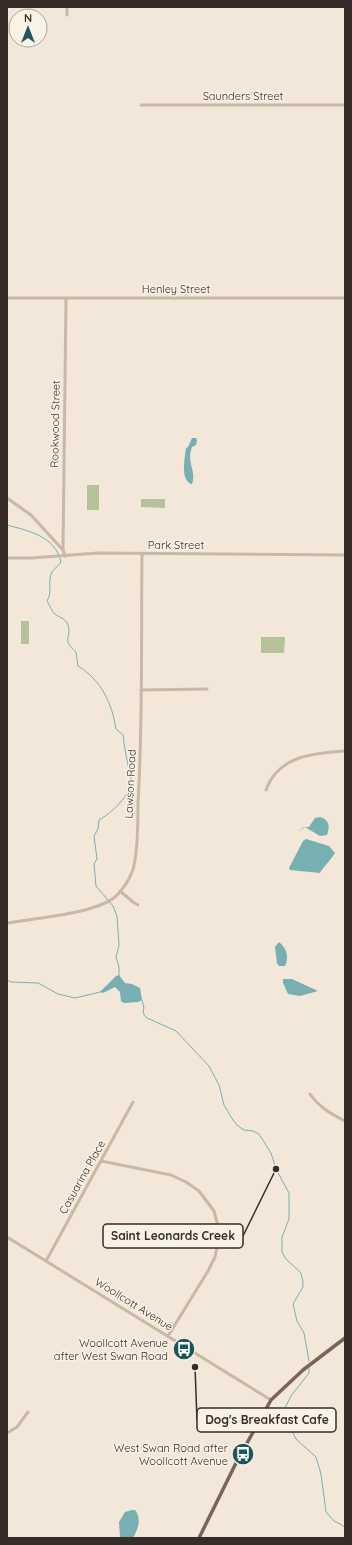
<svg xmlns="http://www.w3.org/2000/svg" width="352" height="1545" viewBox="0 0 352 1545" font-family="Quicksand,sans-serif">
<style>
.green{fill:#b5c299}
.water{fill:#78afb1}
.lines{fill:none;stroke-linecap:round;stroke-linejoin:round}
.stream{stroke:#78afb1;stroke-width:1}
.minor{stroke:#cbb7a5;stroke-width:3}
.major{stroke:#7a6357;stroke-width:3.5}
.labels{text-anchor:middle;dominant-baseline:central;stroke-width:3;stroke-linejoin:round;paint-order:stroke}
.street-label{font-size:11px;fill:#372c27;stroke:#faf1e7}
.poi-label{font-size:11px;fill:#372c27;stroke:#faf1e7;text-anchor:end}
.leader{fill:none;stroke:#372c27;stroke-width:1.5}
.callout-dot{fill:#372c27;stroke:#faf1e7;stroke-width:1.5}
.callout{fill:#faf1e7;stroke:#372c27;stroke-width:1.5}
.callout-label{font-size:12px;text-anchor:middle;font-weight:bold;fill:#372c27}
</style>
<rect width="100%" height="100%" fill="#f3e7da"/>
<g class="green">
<rect x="87" y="485" width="12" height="25"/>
<polygon points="141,499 165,499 165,508 141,507"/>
<rect x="21" y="621" width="8" height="23"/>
<polygon points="261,637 285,637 284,653 261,653"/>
</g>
<g class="water">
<path d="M192,438h4l1,2 -1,5 -4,2c-6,15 5,25 0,37h-1c-11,-5 -6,-27 -5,-36l2,-1z"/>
<path d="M320,817c10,3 10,10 7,18l-7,1 -15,-9 -7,5 6,-5h5l6,-9z"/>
<path d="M306,839l23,7 6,7c-5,8 -11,13 -15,20l-30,-3 -1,-2 14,-27z"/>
<path d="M279,942c8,6 10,16 6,24h-6l-2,-3 -2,-16z"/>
<polygon points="119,975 125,983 132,984 140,988 142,1000 138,1002 124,1003 121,1001 120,992 115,987 103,993 100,992 116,976"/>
<polygon points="283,979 292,979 318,991 300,996 288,994 283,983"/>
<path d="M132,1510h3c7,9 3,19 -2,28h-10l-3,-1 -1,-15 6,-10z"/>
</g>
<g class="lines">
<g class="stream">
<path d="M7,525c22,6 48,11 54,37 -3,4 -6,6 -9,10 -5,10 1,19 -5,29 3,5 5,11 9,14 5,3 10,4 12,10 4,13 -7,14 8,27l2,14c23,14 34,37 38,63l7,6c1,10 3,20 5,30 1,6 4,13 3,18 -2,14 -21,31 -32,37l-1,9 -4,7 3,23 -3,5 2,22 17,20 4,10 2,29 -3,12 3,10v8"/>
<polyline points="7,980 11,982 38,983 58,994 75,998 100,992"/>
<polyline points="142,1000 144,1008 143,1011 144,1015 147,1018 176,1031 209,1066 219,1085 224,1105 233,1120 238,1126 244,1130 253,1131 259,1134 271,1153 276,1169 289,1193 289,1219 282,1237 282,1252 286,1259 301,1273 303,1282 303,1287 293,1304 297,1321 304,1333 309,1361"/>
<polyline points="309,1368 309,1373 291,1396 285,1408 287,1421 296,1439 316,1457 321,1474 326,1512 334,1521 342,1525 345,1528"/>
</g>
<g class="minor">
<polyline points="67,7 67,15"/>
<polyline points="141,105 345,105"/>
<polyline points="7,298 345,298"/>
<polyline points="7,498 31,515 63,550 65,556"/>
<polyline points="63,550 66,299"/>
<polyline points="7,558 31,558 98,553 345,555"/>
<polyline points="141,690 207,689"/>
<path d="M266,790c12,-34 47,-37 79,-39"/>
<polyline points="120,891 133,902 138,905"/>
<path d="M7,923c28,-5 87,-9 108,-26 7,-6 14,-17 17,-25 6,-14 6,-52 6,-69 5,-83 3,-166 4,-249"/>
<path d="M310,1094c9,13 21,20 35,27"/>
<polyline points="101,1161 171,1175 186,1182 199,1191 214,1211 218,1226 218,1243 215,1257 208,1271 168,1336"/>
<polyline points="7,1237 271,1400"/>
<polyline points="46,1261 133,1102"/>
<polyline points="7,1433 17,1427 28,1412"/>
</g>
<polyline class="major" points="199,1538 237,1461 271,1400 303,1370 345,1338"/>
</g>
<defs>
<g id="bus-disc" transform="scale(1.15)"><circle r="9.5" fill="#1b565a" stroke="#faf1e7"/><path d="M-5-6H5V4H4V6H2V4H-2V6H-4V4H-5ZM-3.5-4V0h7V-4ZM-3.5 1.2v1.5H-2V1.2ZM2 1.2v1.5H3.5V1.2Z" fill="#fff"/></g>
</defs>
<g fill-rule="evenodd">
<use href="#bus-disc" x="184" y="1349"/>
<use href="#bus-disc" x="243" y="1454"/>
</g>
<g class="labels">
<g class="street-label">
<text x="243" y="96">Saunders Street</text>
<text x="176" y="289">Henley Street</text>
<text transform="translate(55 424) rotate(-89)">Rookwood Street</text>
<text x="176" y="545">Park Street</text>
<text transform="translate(130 784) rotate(-87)">Lawson Road</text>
<text transform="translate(82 1177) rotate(-61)">Casuarina Place</text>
<text transform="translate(134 1304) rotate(32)">Woollcott Avenue</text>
</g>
<g class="poi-label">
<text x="168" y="1343">Woollcott Avenue<tspan x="168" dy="13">after West Swan Road</tspan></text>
<text x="228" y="1448">West Swan Road after<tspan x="228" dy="13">Woollcott Avenue</tspan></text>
</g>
</g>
<path class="leader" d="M276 1169L243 1236M195 1367L197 1420"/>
<g class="callout-dot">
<circle cx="276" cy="1169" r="4"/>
<circle cx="195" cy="1367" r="4"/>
</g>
<g class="callout">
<rect x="103" y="1224" width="140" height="24" rx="4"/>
<rect x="197" y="1408" width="139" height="24" rx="4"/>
</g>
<g class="callout-label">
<text x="173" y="1240">Saint Leonards Creek</text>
<text x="267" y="1424">Dog's Breakfast Cafe</text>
</g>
<rect width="352" height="1545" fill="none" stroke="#372c27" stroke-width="16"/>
<g transform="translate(28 28)"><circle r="19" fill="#faf1e7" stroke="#aca29a"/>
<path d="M0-3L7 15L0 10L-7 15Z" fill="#1b565a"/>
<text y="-6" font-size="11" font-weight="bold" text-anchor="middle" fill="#372c27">N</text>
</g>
</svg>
